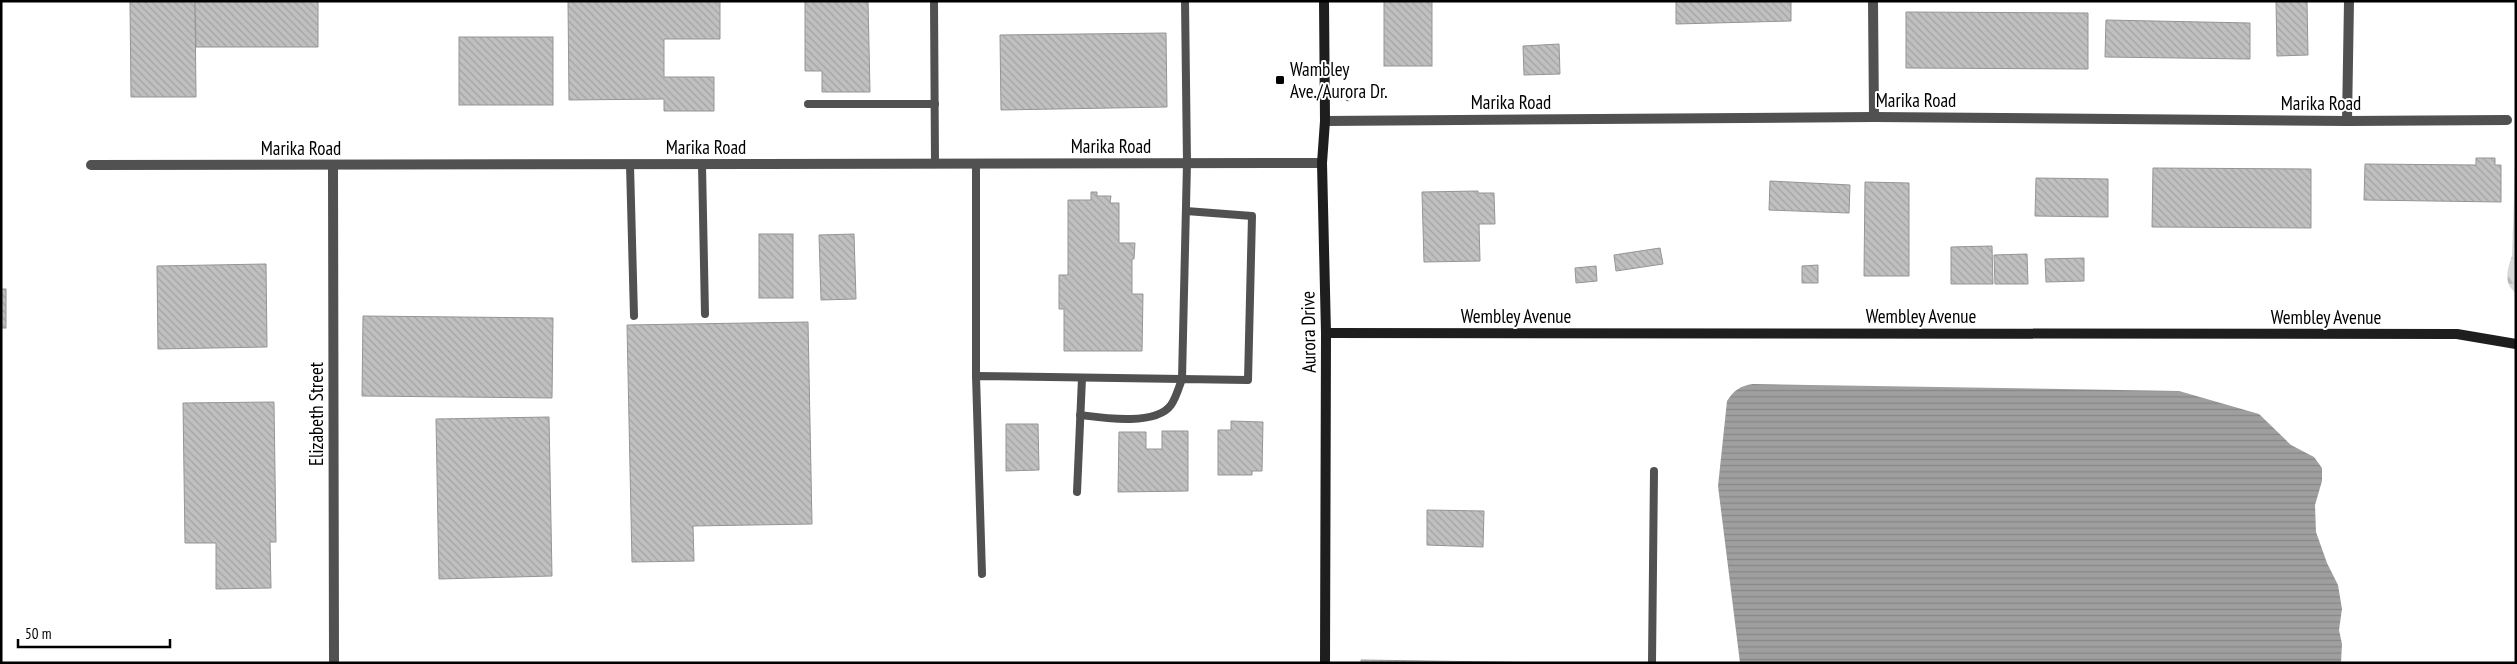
<svg xmlns="http://www.w3.org/2000/svg" width="2517" height="664" viewBox="0 0 2517 664" font-family="'PT Sans Narrow',sans-serif">
<style>
.forest{fill:url(#forest-firs)}
.water{fill:url(#water-rules)}
.building{fill:url(#building-back-hatch);stroke:#959595}
.lines{fill:none;stroke-linecap:round;stroke-linejoin:round}
.path{stroke:#737373;stroke-width:3;stroke-dasharray:1 2.5;stroke-linecap:butt}
.lane{stroke:#515151;stroke-width:8}
.street{stroke:#515151;stroke-width:10}
.secondary{stroke:#1e1e1e;stroke-width:10}
.poi-dot{fill:#000;stroke:#fff;stroke-width:2}
.labels{text-anchor:middle;dominant-baseline:central;stroke-width:4;stroke-linejoin:round;paint-order:stroke}
.poi-label{font-size:19px;fill:#000;stroke:#fff;text-anchor:start}
.street-label{font-size:19px;fill:#000;stroke:#fff}
</style>
<defs>
<pattern id="forest-firs" width="22" height="20" patternUnits="userSpaceOnUse" patternTransform="scale(1.25)"><rect width="22" height="20" fill="#d8d8d8"/><path d="M5 1l3.5 6h-7zM16 11l3.5 6h-7z" fill="#b8b8b8"/></pattern>
<pattern id="water-rules" width="6" height="5" patternUnits="userSpaceOnUse" patternTransform="scale(1.25)"><rect width="6" height="5" fill="#9f9f9f"/><path d="M0 2.5h6" fill="none" stroke="#878787"/></pattern>
<pattern id="building-back-hatch" width="6" height="6" patternUnits="userSpaceOnUse" patternTransform="scale(1.25)"><rect width="6" height="6" fill="#c0c0c0"/><path d="M-1 5l2 2M0 0l6 6M5-1l2 2" fill="none" stroke="#a3a3a3"/></pattern>
</defs>
<rect width="100%" height="100%" fill="#fff"/>
<path class="forest" d="M2516,138v155c-13,-9 -9,-24 -4,-37z"/>
<path class="water" d="M1753,384l426,7 80,23 32,31 23,12 8,11v13l-7,24 1,27 11,31 11,22 4,24 -3,21 3,14 -1,19h-601l-22,-177 9,-85c7,-11 13,-15 26,-17z"/>
<g class="building">
<polygon points="130,1 195,1 196,97 131,97"/>
<polygon points="195,1 318,1 318,47 196,47"/>
<polygon points="568,1 720,1 720,39 664,39 664,77 714,77 714,111 664,111 664,99 569,100"/>
<polygon points="805,1 868,1 870,92 822,92 822,71 805,71"/>
<rect x="1384" y="1" width="48" height="65"/>
<polygon points="1676,1 1791,1 1791,21 1676,24"/>
<polygon points="2276,1 2307,1 2308,55 2277,56"/>
<polygon points="1906,12 2088,13 2088,69 1906,68"/>
<polygon points="2106,20 2250,23 2250,59 2105,57"/>
<polygon points="1166,33 1167,107 1001,110 1000,35"/>
<rect x="459" y="37" width="94" height="68"/>
<polygon points="1559,44 1560,74 1524,75 1523,46"/>
<polygon points="2476,158 2495,158 2495,165 2501,165 2501,202 2364,200 2365,164 2476,165"/>
<polygon points="2153,168 2311,169 2311,228 2152,227"/>
<polygon points="2036,178 2108,179 2108,217 2035,216"/>
<polygon points="1770,181 1850,185 1849,213 1769,210"/>
<polygon points="1865,182 1909,183 1909,276 1864,276"/>
<polygon points="1478,191 1478,193 1494,193 1495,224 1479,224 1480,261 1424,262 1422,192"/>
<polygon points="1091,192 1097,192 1097,196 1111,196 1110,203 1119,203 1119,243 1135,243 1134,259 1132,259 1132,294 1143,294 1142,351 1064,351 1064,309 1059,309 1059,275 1068,275 1068,200 1091,200"/>
<rect x="759" y="234" width="34" height="64"/>
<polygon points="854,234 856,299 821,300 819,235"/>
<polygon points="1992,246 1993,284 1951,284 1951,247"/>
<polygon points="1660,248 1663,264 1616,271 1614,255"/>
<polygon points="2027,254 2028,284 1995,284 1994,255"/>
<polygon points="2084,258 2084,281 2046,282 2045,259"/>
<polygon points="266,264 267,347 158,349 157,266"/>
<polygon points="1818,265 1818,283 1802,283 1802,266"/>
<polygon points="1596,266 1597,281 1576,283 1575,268"/>
<rect x="1" y="289" width="5" height="39"/>
<polygon points="363,316 553,318 552,398 362,396"/>
<polygon points="808,322 812,524 693,526 694,561 632,562 627,325"/>
<polygon points="274,402 276,542 270,542 271,588 216,589 216,543 185,543 183,403"/>
<polygon points="549,417 552,576 439,579 436,419"/>
<polygon points="1231,421 1263,422 1262,471 1252,471 1252,475 1218,475 1218,430 1231,430"/>
<polygon points="1006,424 1038,424 1039,470 1006,471"/>
<polygon points="1162,431 1188,431 1188,491 1118,492 1119,432 1146,432 1146,449 1162,449"/>
<polygon points="1427,510 1484,511 1483,547 1427,545"/>
<polygon points="1361,660 1559,663 1361,663"/>
</g>
<g class="lines">
<polyline class="path" points="1347,101 1348,98"/>
<g class="lane">
<polyline points="934,1 935,164"/>
<polyline points="808,104 935,104"/>
<polyline points="976,164 976,376"/>
<polyline points="630,165 634,316"/>
<polyline points="702,165 705,314"/>
<path d="M1080,415c23,3 76,11 91,-10 5,-7 8,-18 11,-26l66,1 4,-164 -66,-5"/>
<polyline points="1077,492 1082,378"/>
<polyline points="982,574 976,376 1182,379 1187,163 1185,1"/>
<polyline points="1652,663 1654,471"/>
</g>
<g class="street">
<polyline points="1873,1 1874,117"/>
<polyline points="1325,121 1874,117 2347,121 2507,120"/>
<polyline points="2347,121 2349,1"/>
<polyline points="91,165 1322,163"/>
<polyline points="333,165 334,663"/>
</g>
<g class="secondary">
<polyline points="1324,1 1325,121 1322,163 1326,333 1325,663"/>
<polyline points="1326,333 2457,334 2516,344"/>
</g>
</g>
<rect class="poi-dot" x="1275" y="75" width="10" height="10" rx="2.5"/>
<g class="labels">
<g class="poi-label">
<text x="1290" y="69">Wambley<tspan x="1290" dy="22">Ave./Aurora Dr.</tspan></text>
</g>
<g class="street-label">
<text x="1916" y="100">Marika Road</text>
<text x="1511" y="102">Marika Road</text>
<text x="2321" y="103">Marika Road</text>
<text x="1111" y="146">Marika Road</text>
<text x="706" y="147">Marika Road</text>
<text x="301" y="148">Marika Road</text>
<text x="1516" y="316">Wembley Avenue</text>
<text x="1921" y="316">Wembley Avenue</text>
<text x="2326" y="317">Wembley Avenue</text>
<text transform="translate(1308 332) rotate(-91)">Aurora Drive</text>
<text transform="translate(316 414) rotate(-90)">Elizabeth Street</text>
</g>
</g>
<rect width="2517" height="664" fill="none" stroke="#000000" stroke-width="5"/>
<path d="M18 639v8h152v-8" fill="none" stroke="#000000" stroke-width="2.5"/>
<text x="25" y="639" font-size="15" fill="#000000" stroke="#ffffff" stroke-width="4" paint-order="stroke">50 m</text>
</svg>
